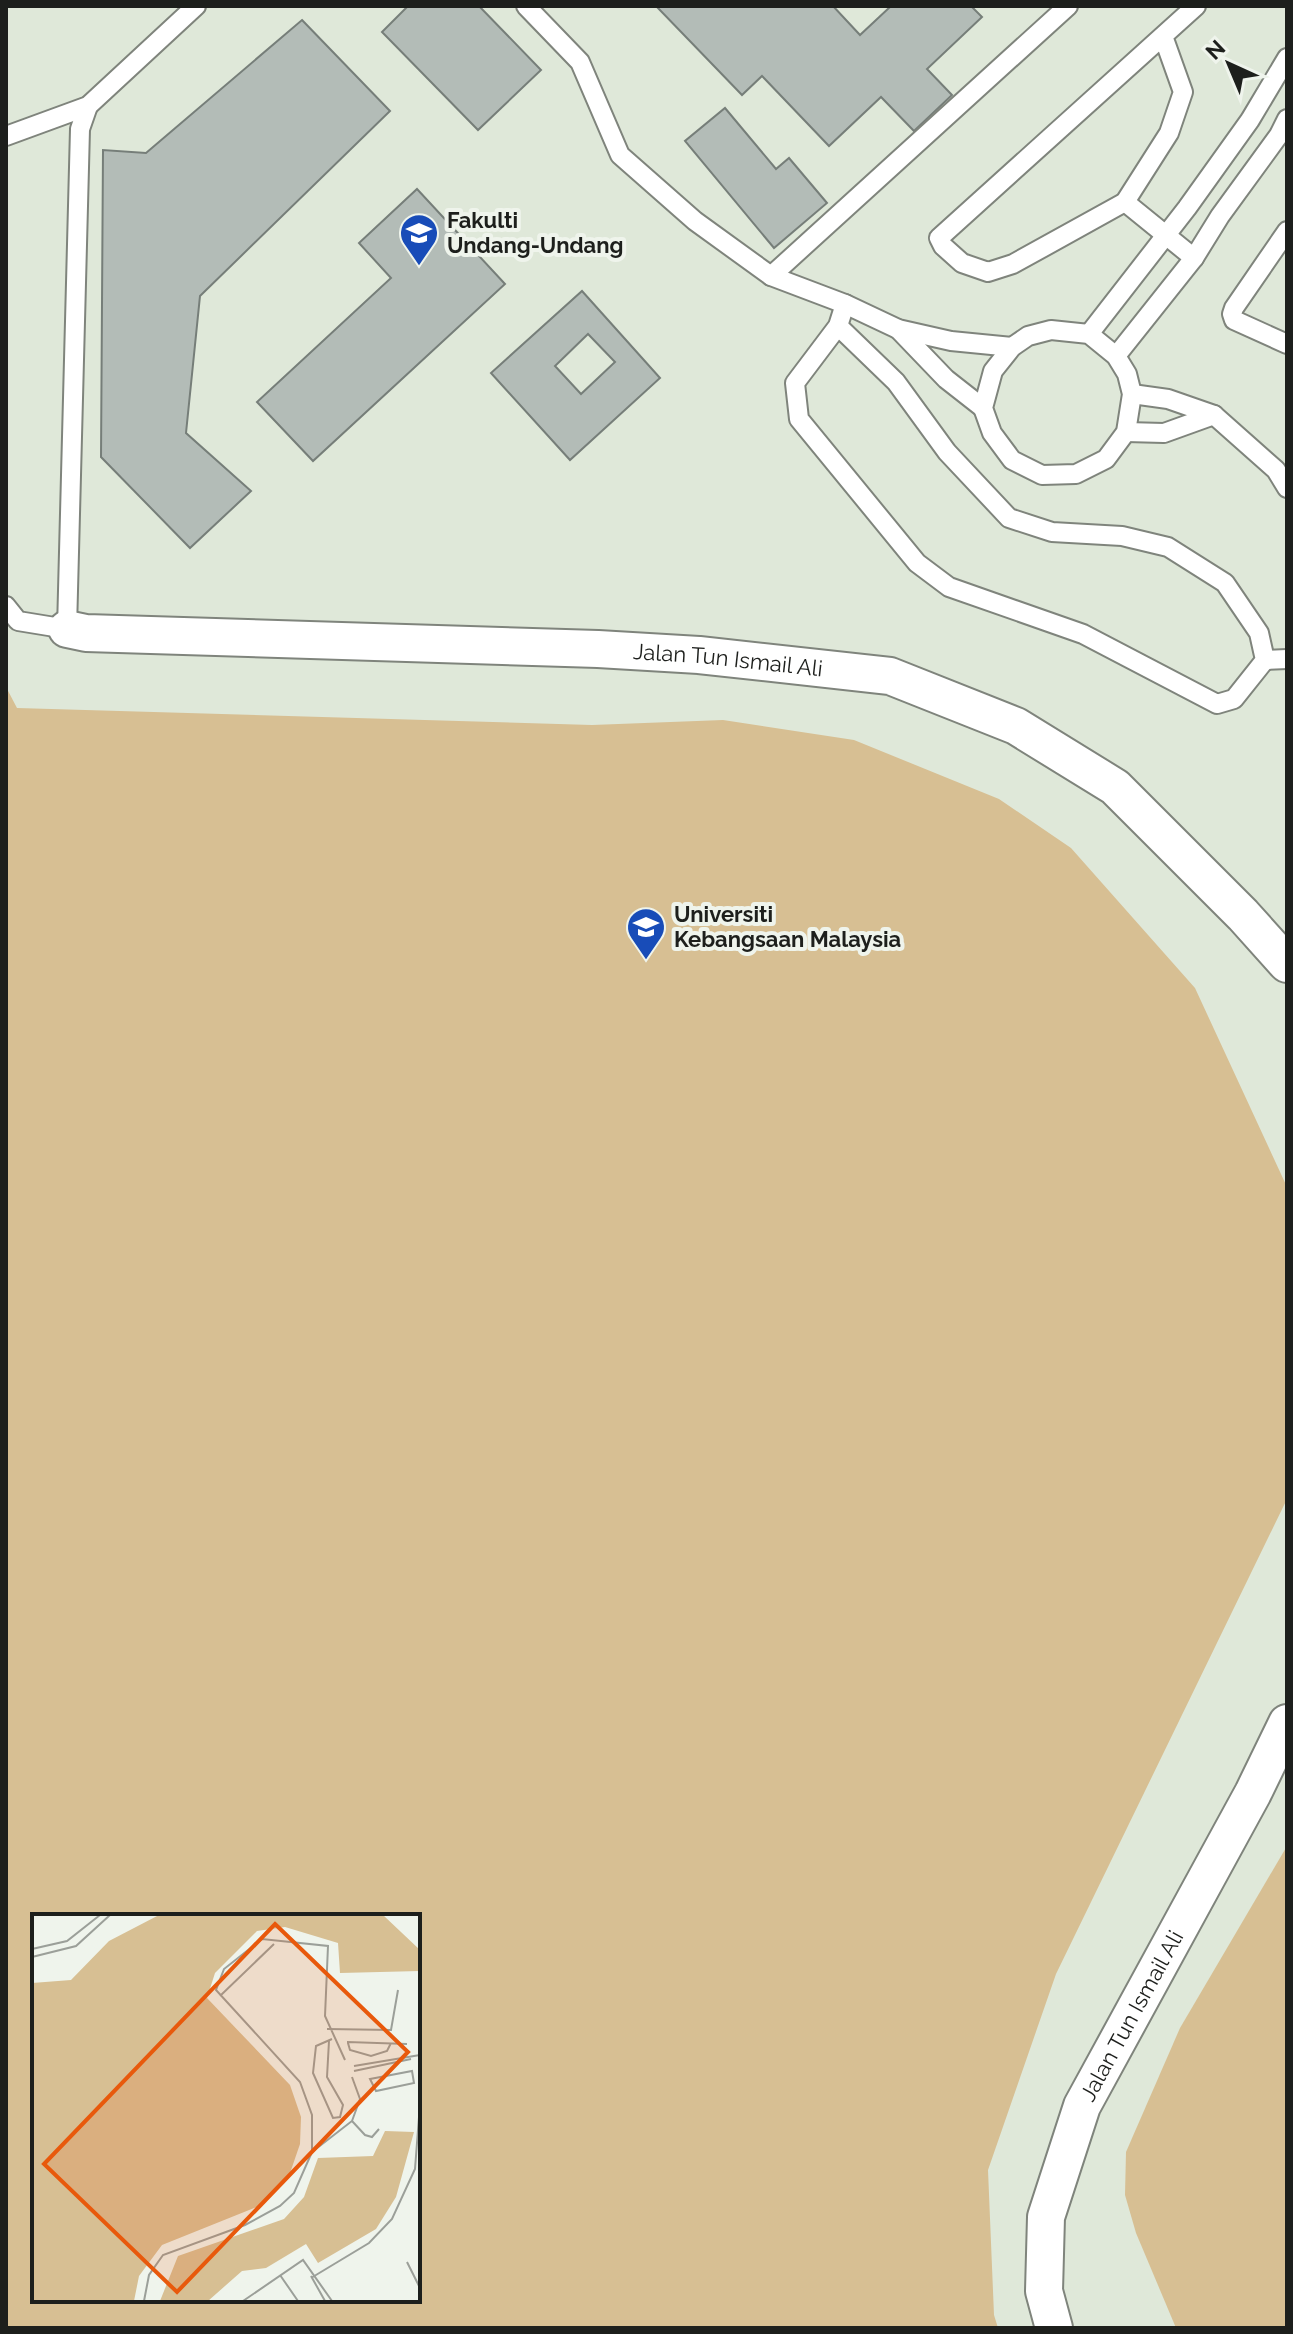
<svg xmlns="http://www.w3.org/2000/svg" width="1293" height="2334" viewBox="0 0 1293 2334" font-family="Raleway,sans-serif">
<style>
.built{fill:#dfe8d9;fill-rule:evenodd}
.green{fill:#d7bf93;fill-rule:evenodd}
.building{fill:#b3bcb7;stroke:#767e79;stroke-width:2;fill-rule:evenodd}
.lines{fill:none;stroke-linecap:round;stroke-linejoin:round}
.service-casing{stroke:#7f847c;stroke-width:22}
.minor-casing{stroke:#7f847c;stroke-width:40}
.service{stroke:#fff;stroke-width:18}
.minor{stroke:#fff;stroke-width:36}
.labels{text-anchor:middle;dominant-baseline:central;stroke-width:8;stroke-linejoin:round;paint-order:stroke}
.poi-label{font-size:22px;font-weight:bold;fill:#1d1f1c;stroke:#eff4ec;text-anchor:start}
.street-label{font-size:22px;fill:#1d1f1c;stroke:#eff4ec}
.inset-road{fill:none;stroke:#9b9f99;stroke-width:2}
.view{fill:#e8590c;fill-opacity:0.15;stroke:#e8590c;stroke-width:4}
.inset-edge{fill:none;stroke:#1d1f1c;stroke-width:4}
</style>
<rect width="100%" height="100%" fill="#eff4ec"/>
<path class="built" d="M6,6h1281v2322h-1277l-4,-4zM34,1916h384v384h-384z"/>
<g class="green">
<path d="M6,687l11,21 575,17 131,-5 131,20 145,59 72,49 124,140 92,199v312l-231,475 -68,196 6,145 4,13h-992zM34,1916h384v384h-384z"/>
<polygon points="1287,1846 1287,2328 1176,2328 1136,2233 1125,2195 1126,2152 1180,2028"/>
</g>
<g class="building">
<polygon points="408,6 479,6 541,70 478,130 382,32"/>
<polygon points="656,6 833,6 860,35 891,6 971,6 982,17 927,69 952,95 914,131 881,97 829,146 762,76 742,95"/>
<polygon points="302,20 390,111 200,296 186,433 251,491 190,548 101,457 103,150 146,153"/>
<polygon points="725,108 776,169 789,158 827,203 774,248 685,141"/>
<polygon points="417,189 505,284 313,461 257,402 391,278 359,243"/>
<path d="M582,291l78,87 -90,82 -79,-87zM588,334l27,28 -34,32 -26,-28z"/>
</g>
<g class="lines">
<g class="service-casing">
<g id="service">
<polyline points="526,6 580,62 620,155 695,221 771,276 845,304 898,329 951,341 1012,347"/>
<polyline points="1163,36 1183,92 1169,133 1125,202 1013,264 988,272 962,263 943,246 939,238 1196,6"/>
<polyline points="6,136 88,106 196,6"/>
<polyline points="1125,202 1194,258"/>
<polyline points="1287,231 1234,308 1232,314 1234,320 1287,344"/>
<polyline points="771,276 1068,6"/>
<polyline points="838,326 896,382 947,452 1009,518 1052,532 1122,536 1168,547 1225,583 1259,633 1265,660 1234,699 1217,704 1083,634 949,587 917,563 799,419 795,383 838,326 845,304"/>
<polyline points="898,329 946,379 983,408"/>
<polygon points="1051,330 1089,334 1116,356 1127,374 1132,394 1126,432 1106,459 1076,474 1042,475 1012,460 992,433 983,408 993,371 1012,347 1028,336"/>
<polyline points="1089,334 1187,208 1250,120 1287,58"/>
<polyline points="1116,356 1194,258 1220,216 1279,135 1287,119"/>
<polyline points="1132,394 1168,399 1214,415 1276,470 1287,488"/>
<polyline points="1126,432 1164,433 1214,415"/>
<polyline points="6,606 18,621 67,629 80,129 88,106"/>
<polyline points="1265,660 1287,659"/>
</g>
</g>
<g class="minor-casing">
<g id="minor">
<path id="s1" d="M67,629l19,4 512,16 101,6 191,21 126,50 99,61 128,128 44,49"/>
<path id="s2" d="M1054,2328l-10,-37 2,-74 36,-111 171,-313 34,-70"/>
</g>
</g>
<use href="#service" class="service"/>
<use href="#minor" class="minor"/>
</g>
<defs>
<g id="university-pin" transform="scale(2)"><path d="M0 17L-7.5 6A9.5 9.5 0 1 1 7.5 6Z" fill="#184cb8" stroke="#eff4ec"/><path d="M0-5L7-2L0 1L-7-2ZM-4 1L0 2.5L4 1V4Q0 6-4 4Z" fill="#fff"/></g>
</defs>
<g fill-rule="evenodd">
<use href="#university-pin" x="419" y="233"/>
<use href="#university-pin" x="646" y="927"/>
</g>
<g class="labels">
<g class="poi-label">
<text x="447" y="220">Fakulti<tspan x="447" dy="25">Undang-Undang</tspan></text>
<text x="674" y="914">Universiti<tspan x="674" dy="25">Kebangsaan Malaysia</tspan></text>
</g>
<g class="street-label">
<text stroke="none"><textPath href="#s1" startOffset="662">Jalan Tun Ismail Ali</textPath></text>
<text stroke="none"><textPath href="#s2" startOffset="332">Jalan Tun Ismail Ali</textPath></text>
</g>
</g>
<g transform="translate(32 1914)">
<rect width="388" height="388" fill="#eff4ec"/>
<path d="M127,1h224l37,35v21l-80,2 -2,-30 -53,-16 -28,4 -42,42 -8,25 83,87 11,32 -1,27 -11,32 -25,28 -102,41 -23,31 -5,25h-102v-318l39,-3 38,-39zM353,217l29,1 -18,65 -20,32 -58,34 -12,-19 -40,24 -24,3 -34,30h-48l18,-45 106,-37 20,-22 14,-39 55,-2z" fill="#d7bf93"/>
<path class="inset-road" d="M0,35l35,-8 33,-26M0,43l44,-11 34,-31M188,82l54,-52M295,115l64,1 7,-40M297,127l-2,36 16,28 -3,12 -7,1 -20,-45 3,-27 16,-7M359,129l-4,8 -16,5 -21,-6 -2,-7v-1l59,2M322,152l66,-11M322,157l57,-12M380,157l2,12 -38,8 -6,-12zM320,207l13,14 7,2 7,-8M280,238l40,-31 8,-22 -8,-22M375,348l13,26M248,361l18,26M279,362l14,25M279,364l58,-35 23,-24 23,-50 5,-65M112,387l5,-26 14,-20 82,-30 35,-19 14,-13 18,-41v-37l-12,-33 -84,-92 8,-21 38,-30 66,7 -3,70 20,44M211,387l60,-41 29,41"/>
<path class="view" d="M243,10l133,128 -231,240 -133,-128z"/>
<rect width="388" height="388" class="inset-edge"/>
</g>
<rect width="1293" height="2334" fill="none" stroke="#1d1f1c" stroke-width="16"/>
<g transform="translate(1229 64) rotate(316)" stroke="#eff4ec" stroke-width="6" paint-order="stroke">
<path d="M0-6L14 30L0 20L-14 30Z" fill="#1d1f1c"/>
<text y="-12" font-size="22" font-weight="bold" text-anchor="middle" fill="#1d1f1c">N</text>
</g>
</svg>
